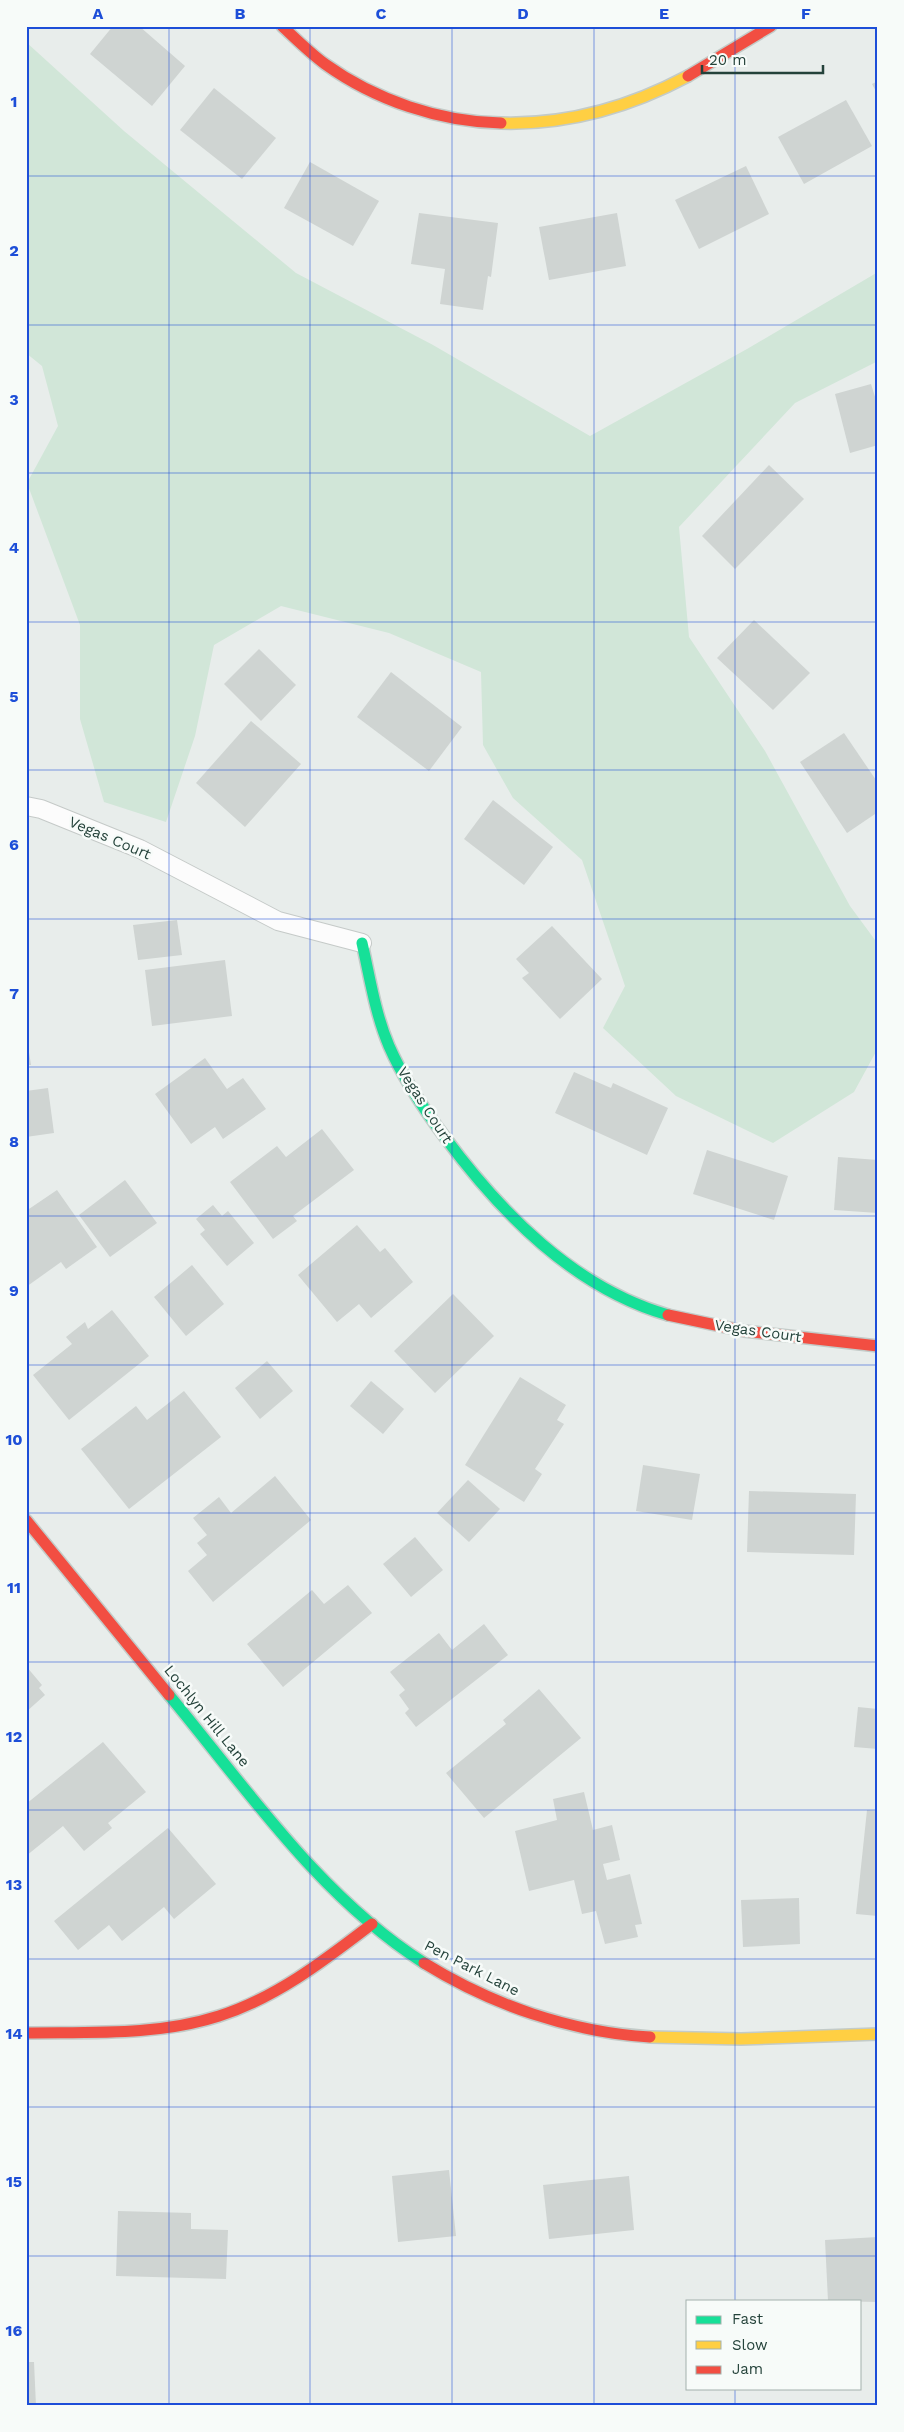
<svg xmlns="http://www.w3.org/2000/svg" width="904" height="2432" viewBox="0 0 904 2432" font-family="'Work Sans',sans-serif">
<style>
.green{fill:#d1e6d8}
.building{fill:#cfd4d2}
.lines{fill:none;stroke-linecap:round;stroke-linejoin:round}
.lane-casing{stroke:#c5cac8;stroke-width:20}
.fast-casing{stroke:#c3cbc8;stroke-width:14}
.slow-casing{stroke:#c3cbc8;stroke-width:14}
.jam-casing{stroke:#c3cbc8;stroke-width:14}
.lane{stroke:#fcfcfc;stroke-width:18}
.fast{stroke:#16e098;stroke-width:11}
.slow{stroke:#ffcf43;stroke-width:11}
.jam{stroke:#f24e42;stroke-width:11}
.grid{fill:none;stroke:#1d4ed8;stroke-width:1;stroke-opacity:0.55}
.labels{text-anchor:middle;dominant-baseline:central;stroke-width:5;stroke-linejoin:round;paint-order:stroke}
.street-label{font-size:15px;fill:#24423a;stroke:#f7fbf9}
.neatline{fill:none;stroke:#1d4ed8;stroke-width:2}
.grid-label{font-size:16px;text-anchor:middle;font-weight:bold;fill:#1d4ed8}
</style>
<rect width="100%" height="100%" fill="#e8edeb"/>
<polygon class="green" points="26,42 124,131 296,273 433,345 590,436 747,349 878,272 878,361 795,403 679,527 689,637 765,751 850,906 878,944 878,1048 854,1092 773,1143 676,1096 603,1028 625,986 582,860 513,798 483,745 481,672 389,633 281,606 214,645 195,736 166,822 104,802 80,719 80,625 27,483 58,426 42,366 26,353"/>
<g class="building">
<polygon points="113,26 139,26 185,66 152,106 90,54"/>
<polygon points="878,81 878,95 872,84"/>
<polygon points="214,88 276,138 242,179 180,130"/>
<polygon points="846,100 872,146 804,184 778,137"/>
<polygon points="310,162 379,201 353,246 284,208"/>
<polygon points="746,166 769,214 699,249 675,200"/>
<polygon points="419,213 498,223 491,277 488,276 483,310 440,304 445,269 411,264"/>
<polygon points="617,213 626,266 549,280 539,227"/>
<polygon points="871,384 876,400 878,399 878,445 850,453 835,394"/>
<polygon points="769,465 804,499 735,569 702,536"/>
<polygon points="754,620 810,673 773,710 717,658"/>
<polygon points="259,649 296,685 261,721 224,684"/>
<polygon points="391,672 462,727 429,771 357,717"/>
<polygon points="251,721 301,764 245,827 196,783"/>
<polygon points="844,733 878,783 878,812 847,833 800,762"/>
<polygon points="493,800 553,847 524,885 464,839"/>
<polygon points="177,920 182,955 138,960 133,925"/>
<polygon points="552,926 602,979 560,1019 522,978 529,973 516,959"/>
<polygon points="225,960 232,1016 152,1026 145,970"/>
<polygon points="26,1033 31,1065 26,1065"/>
<polygon points="205,1058 227,1089 243,1078 266,1109 223,1139 215,1127 191,1144 155,1094"/>
<polygon points="574,1072 611,1088 613,1083 668,1108 647,1155 555,1113"/>
<polygon points="48,1088 54,1133 26,1137 26,1091"/>
<polygon points="322,1129 354,1170 293,1216 297,1221 273,1239 230,1182 277,1146 286,1157"/>
<polygon points="707,1150 788,1176 774,1220 693,1194"/>
<polygon points="838,1157 878,1160 878,1213 834,1210"/>
<polygon points="125,1180 157,1223 110,1257 79,1215"/>
<polygon points="57,1190 97,1247 66,1269 61,1262 26,1287 26,1211"/>
<polygon points="213,1205 222,1216 228,1211 254,1243 227,1266 200,1234 205,1230 196,1219"/>
<polygon points="357,1225 380,1252 385,1248 413,1282 371,1318 359,1304 337,1322 298,1275"/>
<polygon points="192,1265 224,1304 186,1336 154,1297"/>
<polygon points="453,1294 494,1336 435,1393 394,1351"/>
<polygon points="112,1310 149,1356 69,1420 33,1375 72,1344 66,1337 85,1322 88,1329"/>
<polygon points="267,1361 293,1391 260,1419 235,1388"/>
<polygon points="520,1377 566,1405 557,1420 564,1424 535,1469 542,1474 524,1502 465,1465"/>
<polygon points="371,1381 404,1409 383,1434 350,1406"/>
<polygon points="184,1391 221,1437 129,1509 81,1449 136,1406 147,1420"/>
<polygon points="643,1465 700,1474 692,1520 636,1511"/>
<polygon points="275,1476 311,1520 213,1602 188,1571 207,1555 197,1543 207,1535 193,1518 219,1497 231,1513"/>
<polygon points="468,1480 500,1509 469,1542 437,1513"/>
<polygon points="749,1491 856,1494 854,1555 747,1552"/>
<polygon points="415,1537 443,1570 411,1597 383,1564"/>
<polygon points="348,1585 372,1613 283,1687 247,1644 312,1590 324,1604"/>
<polygon points="484,1624 508,1655 416,1727 405,1713 409,1709 399,1695 405,1690 390,1672 439,1633 452,1650"/>
<polygon points="26,1666 42,1685 39,1688 45,1695 26,1712"/>
<polygon points="539,1689 581,1738 484,1818 446,1773 506,1724 503,1720"/>
<polygon points="858,1707 878,1709 878,1749 854,1747"/>
<polygon points="103,1742 146,1792 108,1823 112,1828 84,1851 63,1826 26,1856 26,1804"/>
<polygon points="584,1792 593,1830 612,1825 620,1860 603,1864 607,1880 630,1874 642,1924 635,1925 638,1937 605,1944 596,1911 582,1914 574,1880 529,1891 515,1831 557,1820 553,1799"/>
<polygon points="867,1810 878,1811 878,1916 856,1914"/>
<polygon points="168,1828 216,1884 174,1919 164,1907 122,1941 109,1925 78,1950 54,1921"/>
<polygon points="799,1898 800,1944 743,1947 741,1900"/>
<polygon points="449,2170 456,2236 398,2242 392,2176"/>
<polygon points="629,2176 634,2230 549,2239 543,2185"/>
<polygon points="118,2211 191,2213 191,2229 228,2230 226,2279 116,2276"/>
<polygon points="878,2237 878,2302 828,2301 825,2240"/>
<polygon points="26,2362 34,2362 36,2406 26,2406"/>
</g>
<g class="lines">
<g class="lane-casing">
<polyline id="lane" points="26,806 41,809 140,849 278,921 362,943"/>
</g>
<g class="fast-casing">
<g id="fast">
<path d="M362,943c8,35 13,70 27,103 14,32 34,62 55,90 57,77 130,152 224,179"/>
<path d="M169,1695c78,94 151,202 255,268"/>
</g>
</g>
<g class="slow-casing">
<g id="slow">
<path d="M501,123c66,2 129,-16 187,-47"/>
<polyline points="650,2037 741,2039 878,2034"/>
</g>
</g>
<g class="jam-casing">
<g id="jam">
<path d="M282,26c14,13 28,27 43,38 50,36 115,58 176,59"/>
<polyline points="688,76 771,26"/>
<polyline points="668,1315 744,1331 878,1346"/>
<polyline points="26,1520 169,1695"/>
<path d="M424,1963c68,42 146,69 226,74"/>
<path d="M26,2033c64,-1 131,3 193,-17 57,-18 106,-56 153,-92"/>
</g>
</g>
<use href="#lane" class="lane"/>
<use href="#fast" class="fast"/>
<use href="#slow" class="slow"/>
<use href="#jam" class="jam"/>
</g>
<path class="grid" d="M169,26v2380M310,26v2380M452,26v2380M594,26v2380M735,26v2275M26,176h852M26,325h852M26,473h852M26,622h852M26,770h852M26,919h852M26,1067h852M26,1216h852M26,1365h852M26,1513h852M26,1662h852M26,1810h852M26,1959h852M26,2107h852M26,2256h852M735,2388v18"/>
<g class="labels">
<g class="street-label">
<text transform="translate(110 838) rotate(23)">Vegas Court</text>
<text transform="translate(425 1105) rotate(57)">Vegas Court</text>
<text transform="translate(758 1331) rotate(8)">Vegas Court</text>
<text transform="translate(207 1716) rotate(51)">Lochlyn Hill Lane</text>
<text transform="translate(472 1968) rotate(27)">Pen Park Lane</text>
</g>
</g>
<rect width="904" height="2432" fill="none" stroke="#f7fbf9" stroke-width="55"/>
<rect x="686" y="2300" width="175" height="90" fill="#f7fbf9" stroke="#a3b1ad"/>
<rect x="696" y="2316" width="25" height="8" fill="#16e098" stroke="#a3b1ad"/>
<text x="732" y="2324" font-size="15" fill="#24423a">Fast</text>
<rect x="696" y="2341" width="25" height="8" fill="#ffcf43" stroke="#a3b1ad"/>
<text x="732" y="2350" font-size="15" fill="#24423a">Slow</text>
<rect x="696" y="2366" width="25" height="8" fill="#f24e42" stroke="#a3b1ad"/>
<text x="732" y="2374" font-size="15" fill="#24423a">Jam</text>
<path d="M702 65v8h121v-8" fill="none" stroke="#24423a" stroke-width="2.5"/>
<text x="709" y="65" font-size="15" fill="#24423a" stroke="#f7fbf9" stroke-width="4" paint-order="stroke">20 m</text>
<rect x="28" y="28" width="848" height="2376" class="neatline"/>
<g class="grid-label">
<text x="98" y="19">A</text>
<text x="240" y="19">B</text>
<text x="381" y="19">C</text>
<text x="523" y="19">D</text>
<text x="664" y="19">E</text>
<text x="806" y="19">F</text>
<text x="14" y="107">1</text>
<text x="14" y="256">2</text>
<text x="14" y="405">3</text>
<text x="14" y="553">4</text>
<text x="14" y="702">5</text>
<text x="14" y="850">6</text>
<text x="14" y="999">7</text>
<text x="14" y="1147">8</text>
<text x="14" y="1296">9</text>
<text x="14" y="1445">10</text>
<text x="14" y="1593">11</text>
<text x="14" y="1742">12</text>
<text x="14" y="1890">13</text>
<text x="14" y="2039">14</text>
<text x="14" y="2187">15</text>
<text x="14" y="2336">16</text>
</g>
</svg>
